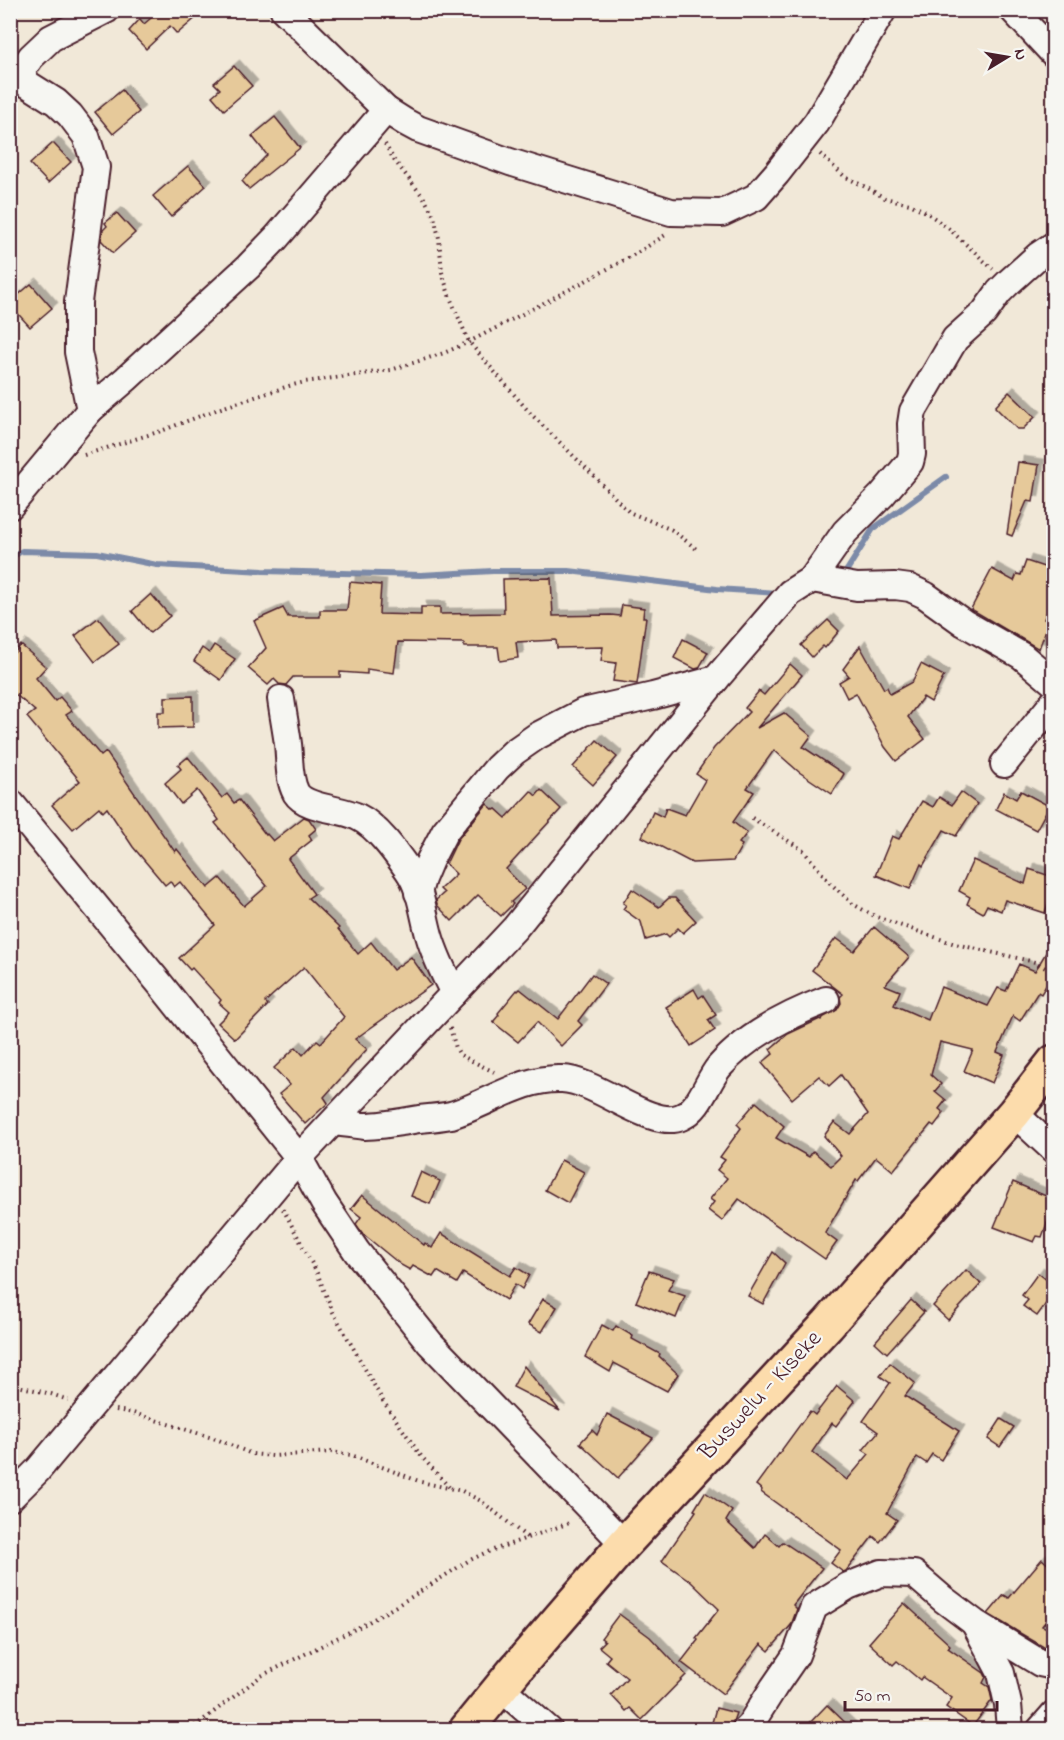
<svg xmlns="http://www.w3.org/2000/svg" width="1064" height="1740" viewBox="0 0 1064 1740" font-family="'Indie Flower',sans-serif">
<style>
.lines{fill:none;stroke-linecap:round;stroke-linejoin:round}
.stream{stroke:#7c8aa8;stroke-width:6}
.building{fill:#e6c99a;stroke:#4a1f2b;stroke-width:1.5;filter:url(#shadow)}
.minor-casing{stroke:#4a1f2b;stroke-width:30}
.major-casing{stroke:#4a1f2b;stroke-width:38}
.path{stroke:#4a1f2b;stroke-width:4;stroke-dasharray:1.5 4.5;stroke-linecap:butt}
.minor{stroke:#f6f6f2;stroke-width:26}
.major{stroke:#fcdcac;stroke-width:33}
.labels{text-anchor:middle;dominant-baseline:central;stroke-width:4.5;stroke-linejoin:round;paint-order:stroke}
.street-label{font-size:24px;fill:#4a1f2b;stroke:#f6f6f2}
</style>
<defs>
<filter id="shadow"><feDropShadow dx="5.5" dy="-5.5" stdDeviation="0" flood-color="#0004"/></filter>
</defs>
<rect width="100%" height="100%" fill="#f1e8d8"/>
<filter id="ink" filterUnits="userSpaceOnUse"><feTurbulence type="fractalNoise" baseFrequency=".0167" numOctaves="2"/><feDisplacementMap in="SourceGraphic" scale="12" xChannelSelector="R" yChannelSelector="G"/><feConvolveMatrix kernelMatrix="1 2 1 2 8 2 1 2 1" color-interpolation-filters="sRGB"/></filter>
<g filter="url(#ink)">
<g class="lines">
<g class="stream">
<polyline points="10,558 22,551 97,553 157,565 263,571 421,575 493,571 569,571 717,589 779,593"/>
<polyline points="842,578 873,529 946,477"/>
</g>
</g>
<g class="building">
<polygon points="158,10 205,10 177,34 170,26 146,49 129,31 140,19 144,24 158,12"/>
<polygon points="234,66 252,86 224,110 212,96 220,89 214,83"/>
<polygon points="122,90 139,112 113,134 95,112"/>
<polygon points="275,117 300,148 249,189 242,181 267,155 252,136"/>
<polygon points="53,143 71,162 48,183 30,164"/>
<polygon points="188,166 206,186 171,217 153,196"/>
<polygon points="117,213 135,233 113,253 101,240 103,230 107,226 105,223"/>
<polygon points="31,284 52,308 30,327 10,305 10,302"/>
<polygon points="1009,392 1035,417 1023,429 1017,429 995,407"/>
<polygon points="1018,462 1039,465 1033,502 1027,501 1012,536 1007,534"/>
<polygon points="1026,561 1053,570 1053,595 1044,619 1049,621 1039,649 971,609 992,569 1014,581 1017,574 1021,575"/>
<polygon points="551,578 553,616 611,615 620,616 622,605 644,608 643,617 646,617 637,684 613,681 616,663 601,661 603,647 557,648 556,640 516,642 518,658 500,661 498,647 464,647 464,643 398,642 394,673 367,669 367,674 340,672 340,677 293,677 286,685 279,684 274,679 268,685 248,668 266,648 254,621 283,608 288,617 320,617 320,610 347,610 350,582 381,585 379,614 421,615 421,607 440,607 440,614 504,613 503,579"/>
<polygon points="151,594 170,616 150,633 132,611"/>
<polygon points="98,618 119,644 95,662 75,636"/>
<polygon points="828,620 839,631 825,648 823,646 812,657 801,645"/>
<polygon points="683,639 708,652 699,668 695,669 674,658"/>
<polygon points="21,645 46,667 36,678 55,701 60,697 72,711 66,715 101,756 106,752 175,852 177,849 208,888 220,878 244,906 267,886 215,823 219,820 197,790 181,804 165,783 181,769 178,765 188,757 222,798 227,794 234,803 239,800 266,835 267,834 273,841 304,817 309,819 316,829 309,835 312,840 288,859 314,894 308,898 339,928 338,929 358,954 371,942 393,970 411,957 431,985 355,1039 367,1049 324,1097 328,1103 305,1124 279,1094 290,1085 274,1068 296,1047 303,1055 317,1040 321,1043 344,1017 304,967 265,1002 268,1005 235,1039 218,1023 229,1012 219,1003 221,1000 192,968 190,970 179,958 215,925 180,882 174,887 170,881 165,885 133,847 107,808 103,812 99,807 73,829 52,805 80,781 27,717 35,711 10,690 10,657"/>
<polygon points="214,645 235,659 221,680 194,661 202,648 209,653"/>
<polygon points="860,646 884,689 887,687 890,694 912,682 921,664 944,676 931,702 923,697 908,717 925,739 896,761 885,747 856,693 847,698 839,682 849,676 843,669"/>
<polygon points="790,664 802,675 757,728 784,713 811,736 803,747 844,774 832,794 799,772 774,750 747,788 754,792 733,822 747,833 739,843 742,845 733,861 692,863 642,837 653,812 663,817 666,808 685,815 705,780 696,774 714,748 749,712 745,708 759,691 764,695"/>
<polygon points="193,696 193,727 158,728 158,712 165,712 165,697"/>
<polygon points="597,740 617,757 593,785 573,767"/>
<polygon points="541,790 561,809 506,869 525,889 511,902 513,904 501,916 478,895 452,921 437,905 436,900 444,893 440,889 456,874 446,864 458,839 487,804 494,810 496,809 506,818 531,791 536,796"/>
<polygon points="1021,791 1049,806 1036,830 996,809 1004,792 1016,799"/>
<polygon points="961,792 977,804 956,836 944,830 923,866 921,864 910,889 876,875 892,836 899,839 922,801 933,807 939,797 952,805"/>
<polygon points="973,860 1025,884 1029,869 1053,877 1053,887 1045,913 1005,900 1001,911 987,905 983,913 967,904 970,897 959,891"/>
<polygon points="632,889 659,907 669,898 675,898 696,921 683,933 678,928 669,937 666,934 646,940 641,922 623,909 626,905 623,903"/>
<polygon points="874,927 909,957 885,985 900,991 894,1005 928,1020 941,987 988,1006 998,988 1006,991 1019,964 1035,971 1053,941 1053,974 1041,994 1038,992 1020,1021 1013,1016 997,1052 1004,1055 992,1083 964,1071 973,1050 940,1042 931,1075 941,1084 935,1091 946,1100 939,1109 944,1113 934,1126 931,1124 893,1171 876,1157 858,1181 856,1180 825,1233 837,1242 825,1259 739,1199 722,1221 708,1210 714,1202 710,1199 727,1178 717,1170 725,1160 720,1157 741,1128 737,1124 756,1102 784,1126 776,1138 809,1157 813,1151 831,1166 841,1156 824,1136 834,1122 850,1134 868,1114 841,1075 829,1086 819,1076 792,1099 762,1063 773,1054 770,1049 788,1034 820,1019 821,1020 824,1017 837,1010 841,1003 840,997 843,994 812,970 836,938 854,951"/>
<polygon points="592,974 606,984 578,1021 582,1025 561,1046 537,1022 518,1042 493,1022 499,1015 498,1013 517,990 518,991 520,989 558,1019"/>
<polygon points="694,989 699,998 703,995 716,1015 708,1020 715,1030 691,1046 666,1007"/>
<polygon points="561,1160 584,1172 568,1203 545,1190"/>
<polygon points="421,1172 440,1181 430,1204 411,1196"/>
<polygon points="1013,1182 1053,1199 1053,1207 1042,1237 1037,1236 1034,1242 994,1227"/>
<polygon points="362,1195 424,1245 425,1243 432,1248 441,1233 510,1276 516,1267 529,1275 522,1289 515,1284 506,1300 463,1273 457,1283 437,1271 433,1277 413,1266 410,1270 401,1265 363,1234 356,1224 361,1217 351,1209"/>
<polygon points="773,1252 785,1263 763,1304 748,1296"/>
<polygon points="966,1270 981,1284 948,1320 933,1306"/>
<polygon points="649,1271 674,1279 668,1290 685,1296 676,1318 636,1302"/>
<polygon points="1038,1273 1053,1285 1053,1294 1037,1316 1023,1306 1028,1300 1022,1295"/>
<polygon points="543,1299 557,1307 542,1332 528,1324"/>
<polygon points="911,1300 924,1312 887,1353 875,1342"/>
<polygon points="602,1325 613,1331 616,1326 633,1336 632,1339 660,1354 659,1356 678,1374 667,1391 614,1363 610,1372 585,1357"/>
<polygon points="890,1363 915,1383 905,1396 959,1431 941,1460 932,1454 926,1463 917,1457 887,1513 897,1520 880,1542 873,1536 846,1571 843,1572 831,1563 841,1550 761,1492 762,1490 756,1485 810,1411 815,1415 837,1386 855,1401 836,1426 832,1423 812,1452 847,1480 869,1454 863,1450 878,1432 863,1421 890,1383 880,1376"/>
<polygon points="524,1366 535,1380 560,1411 513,1387"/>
<polygon points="607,1414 653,1438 618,1478 580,1443 592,1430 597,1435"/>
<polygon points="1001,1419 1014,1427 1000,1447 988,1439"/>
<polygon points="705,1492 732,1511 726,1521 755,1548 765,1534 779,1546 783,1542 822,1568 793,1605 797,1609 791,1625 769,1651 761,1644 723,1694 681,1662 698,1640 696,1638 719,1609 689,1580 662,1561 696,1511 694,1510"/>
<polygon points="1042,1559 1053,1569 1053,1612 1042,1626 1053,1630 1053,1635 1047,1649 988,1614 1004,1595 1009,1598"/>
<polygon points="904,1603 950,1645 948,1648 984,1673 986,1677 983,1683 989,1687 992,1700 973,1726 946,1707 952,1698 922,1677 920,1680 897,1661 893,1665 869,1643"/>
<polygon points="619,1614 650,1637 686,1675 642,1720 630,1708 626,1711 611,1695 627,1678 606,1661 610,1656 599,1647 605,1641 601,1638"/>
<polygon points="827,1705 853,1730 803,1730"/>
<polygon points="716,1708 736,1713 730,1730 710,1730"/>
</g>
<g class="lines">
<g class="minor-casing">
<g id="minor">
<polyline points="284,10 386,110 405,122 418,129 510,162 671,212 722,213 756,197 777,173 817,122 883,10"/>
<polyline points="1013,10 1054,54"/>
<polyline points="10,73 56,102 70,115 86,136 96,167 78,302 78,352 90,410"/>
<polyline points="17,77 31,57 51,38 106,10"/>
<polyline points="10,506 90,410 126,379 248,267 276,238 386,110"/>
<polyline points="812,579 857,587 895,586 910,588 925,595 964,623 1022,656 1054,683"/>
<path d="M281,699c2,15 5,30 7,45 2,16 0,34 8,49 10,16 45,15 62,24 19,9 38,36 50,53 13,18 15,44 21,65 6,21 15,39 25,58"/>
<polyline points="1004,764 1054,702"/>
<polyline points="10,802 160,984 299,1158 324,1203 357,1252 430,1343 624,1544"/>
<polyline points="418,893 422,879 430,860 445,831 497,768 514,752 537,736 583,712 653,696 716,679"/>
<polyline points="1014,1113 1054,1150"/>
<path d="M334,1122c10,1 21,3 31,4 18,0 37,-4 54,-7 11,-1 22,-2 32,-4 37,-11 71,-38 111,-36 35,1 89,51 119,38 20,-9 25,-34 38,-50 28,-32 68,-52 107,-67"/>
<polyline points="10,1498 38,1470 299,1158 515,928 716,679 790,593 812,579 845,532 882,495 910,462 912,454 911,424 913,411 955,339 984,313 999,292 1009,282 1039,255 1054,245"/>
<polyline points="975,1624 1001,1673 1008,1704 1010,1730"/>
<polyline points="501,1688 549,1730"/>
<polyline points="745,1730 750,1725 774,1687 796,1655 814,1607 848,1586 881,1573 914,1574 943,1599 975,1623 1040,1663 1054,1666"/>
<polyline points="1040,1730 1054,1714"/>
</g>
</g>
<g class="major-casing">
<polyline id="major" points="466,1730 515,1670 624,1544 828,1324 1014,1113 1054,1062"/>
</g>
<g class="path">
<polyline points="385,144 394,160 424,198 434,216 439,238 442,272 449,295 469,342 530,413 597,479 623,506 629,512 672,530 699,551"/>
<polyline points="820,154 844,176 869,189 885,198 910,204 926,212 948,228 993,269"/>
<polyline points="84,455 161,431 221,408 289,386 305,382 391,370 444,353 469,342 578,285 637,253 667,234"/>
<polyline points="752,818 803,850 830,883 853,904 876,917 955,944 1035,962 1054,973"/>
<polyline points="450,1028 456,1048 460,1055 494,1072"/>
<polyline points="283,1209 317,1273 333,1312 383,1401 421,1456 449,1487"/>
<polyline points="10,1384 51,1394 68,1400"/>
<polyline points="116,1410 133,1413 216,1439 252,1454 273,1456 331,1452 351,1455 421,1482 462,1491 481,1501 528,1538"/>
<polyline points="190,1730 261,1676 367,1623 413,1596 468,1561 485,1553 572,1522"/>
</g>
<use href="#minor" class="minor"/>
<use href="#major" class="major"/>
</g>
</g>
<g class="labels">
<g class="street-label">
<text transform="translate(761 1396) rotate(-47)">Buswelu - Kiseke</text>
</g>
</g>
<rect width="1064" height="1740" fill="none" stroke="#f6f6f2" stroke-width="36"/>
<rect x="18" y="18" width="1028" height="1704" fill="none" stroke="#4a1f2b" stroke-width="2" filter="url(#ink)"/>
<g transform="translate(1007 57) rotate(79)" stroke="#f6f6f2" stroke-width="4.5" paint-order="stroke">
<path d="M0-4.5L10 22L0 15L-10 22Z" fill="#4a1f2b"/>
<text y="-9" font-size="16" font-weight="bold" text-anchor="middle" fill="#4a1f2b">N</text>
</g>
<path d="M845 1701v9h152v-9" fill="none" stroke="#4a1f2b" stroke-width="3"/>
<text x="854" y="1701" font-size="18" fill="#4a1f2b" stroke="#f6f6f2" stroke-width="4.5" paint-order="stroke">50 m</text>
</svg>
